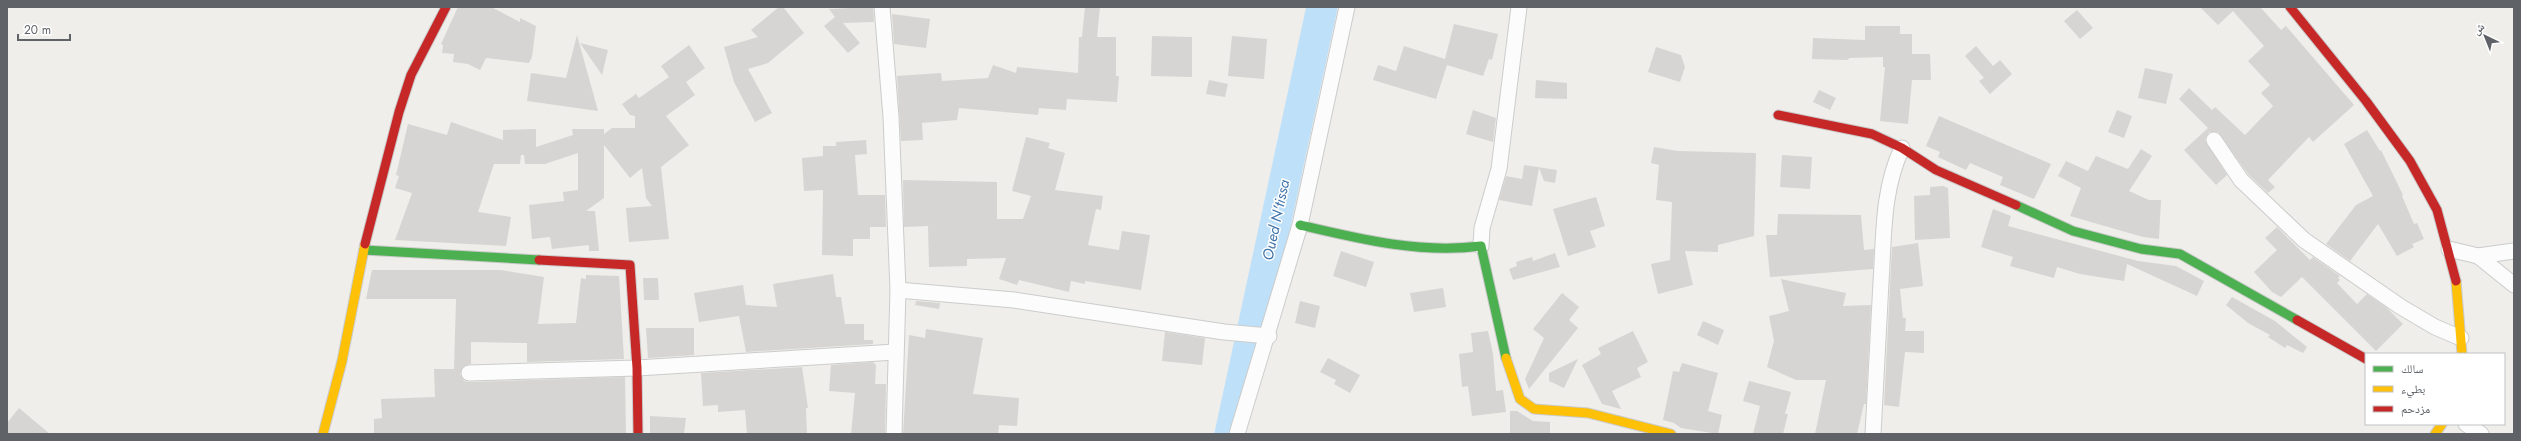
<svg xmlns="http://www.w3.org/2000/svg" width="2521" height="441" viewBox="0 0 2521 441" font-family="Jost,'Noto Naskh Arabic',sans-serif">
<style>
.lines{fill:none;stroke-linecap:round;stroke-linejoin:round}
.river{stroke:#bfe0f9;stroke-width:31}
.building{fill:#d6d5d3}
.street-casing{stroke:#cbcccc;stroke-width:17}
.fast-casing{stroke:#cacacb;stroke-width:11}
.slow-casing{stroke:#cacacb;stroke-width:11}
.jam-casing{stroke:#cacacb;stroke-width:11}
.street{stroke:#fdfcfc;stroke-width:15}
.fast{stroke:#4caf50;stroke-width:9}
.slow{stroke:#ffc107;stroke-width:9}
.jam{stroke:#c62828;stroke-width:9}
.labels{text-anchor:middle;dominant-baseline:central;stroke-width:3;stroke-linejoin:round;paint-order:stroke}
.water-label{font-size:15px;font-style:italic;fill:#4174aa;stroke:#fff}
</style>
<rect width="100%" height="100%" fill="#efeeea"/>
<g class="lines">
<polyline class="river" points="1230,434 1322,7"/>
</g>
<g class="building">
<polygon points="458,7 491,7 520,22 520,18 536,26 532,57 529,63 486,58 480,70 468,64 453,62 454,54 442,53 443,45 441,44"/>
<polygon points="779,7 783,7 804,33 768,63 748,69 772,113 755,122 734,82 724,47 758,37 751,30"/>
<polygon points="873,7 874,22 843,23 860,43 848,53 824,26 835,17 829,9"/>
<polygon points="1085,7 1100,7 1097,37 1116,37 1116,76 1119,76 1117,102 1067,99 1066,110 1039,108 1038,115 959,108 957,120 922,123 923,140 901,141 897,76 941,73 942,81 988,78 993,65 1016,73 1017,67 1078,73 1079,37 1082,37"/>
<polygon points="2200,7 2260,7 2281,30 2286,26 2354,105 2313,142 2309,137 2268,180 2275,187 2268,193 2248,174 2218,132 2209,132 2205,140 2227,175 2216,185 2184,150 2208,128 2179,99 2189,88 2212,110 2215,107 2245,135 2273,106 2261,93 2270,85 2248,61 2264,46 2233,11 2218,25"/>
<polygon points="2077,10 2093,28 2080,39 2064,21"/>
<polygon points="892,14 930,19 926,48 894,44"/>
<polygon points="1454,24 1498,34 1492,60 1489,59 1483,76 1447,65 1436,99 1373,80 1378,65 1396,71 1404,46 1445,59"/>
<polygon points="1865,26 1900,26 1900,34 1912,34 1912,54 1930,54 1931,80 1912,80 1908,124 1880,121 1885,67 1883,67 1883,57 1849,58 1848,60 1812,59 1813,38 1865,40"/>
<polygon points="577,35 598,111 527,101 531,73 566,78"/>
<polygon points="1152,36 1192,37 1192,77 1151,76"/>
<polygon points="1232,36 1267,39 1264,79 1228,76"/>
<polygon points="580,43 608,50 602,75"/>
<polygon points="689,45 705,68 686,82 695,95 666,116 689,145 661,167 669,239 629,242 626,208 652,206 646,198 642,168 630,178 604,145 604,198 586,211 595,211 599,251 589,251 589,245 552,249 550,237 532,239 529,205 564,201 563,192 578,190 578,153 545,164 525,164 524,155 521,155 520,164 494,164 478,212 511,217 506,246 395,240 412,193 395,188 399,176 396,175 408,124 447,135 451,122 503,140 503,130 536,129 536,147 573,135 572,129 604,129 604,134 612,128 635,128 635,116 630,115 622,104 636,94 639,98 669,77 661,66"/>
<polygon points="1976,46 1993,66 2000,60 2012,74 1990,94 1979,81 1984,78 1965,56"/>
<polygon points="1656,47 1681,55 1685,67 1680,82 1648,72"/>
<polygon points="2145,68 2173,74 2166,104 2138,98"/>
<polygon points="1209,80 1228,84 1225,97 1206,94"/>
<polygon points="1536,80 1567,83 1567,99 1535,98"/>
<polygon points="1819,90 1836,98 1830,110 1813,102"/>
<polygon points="1473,110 1496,118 1493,142 1466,134"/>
<polygon points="2117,110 2132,116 2124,138 2108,132"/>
<polygon points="1939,116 2051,164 2034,199 2000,185 2003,177 1970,163 1966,170 1938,157 1940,152 1926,146"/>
<polygon points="2367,130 2380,151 2381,150 2403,195 2402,196 2414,224 2417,223 2424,239 2412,244 2414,247 2397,256 2378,224 2350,261 2326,244 2356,205 2373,196 2344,144"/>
<polygon points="1026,137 1050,143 1048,148 1065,153 1055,190 1103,196 1101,210 1096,209 1088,245 1119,250 1122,231 1150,235 1141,290 1085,281 1085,284 1071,281 1069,292 1019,280 1017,285 999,279 1006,258 967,259 967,266 929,267 928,226 904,227 903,180 997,182 997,219 1023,219 1031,196 1012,191"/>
<polygon points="866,140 867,154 855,155 858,195 885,195 886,227 870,227 870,239 853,239 853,256 822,255 823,190 804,191 802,158 823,156 823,146 836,146 836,142"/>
<polygon points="1654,147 1678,151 1756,153 1754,236 1718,245 1718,252 1685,251 1693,285 1658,294 1651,264 1670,260 1672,202 1656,200 1659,165 1651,163"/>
<polygon points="2141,149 2152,156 2129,191 2149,200 2161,200 2159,239 2143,237 2070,216 2081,188 2058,176 2066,161 2088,171 2096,156 2128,169"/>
<polygon points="1782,155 1812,157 1810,189 1780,187"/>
<polygon points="1524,165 1557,170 1555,183 1544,181 1539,168 1532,206 1499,200 1506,176 1522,179"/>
<polygon points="1943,186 1948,188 1950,238 1915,240 1914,196 1930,195 1930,187"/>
<polygon points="1596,197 1605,226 1590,231 1596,247 1568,256 1553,209"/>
<polygon points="1993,209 2011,216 2008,226 2138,261 2176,266 2204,281 2197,296 2127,264 2124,281 2080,274 2057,267 2054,278 2010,266 2013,257 1981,247"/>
<polygon points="1778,214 1861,215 1864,250 1874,249 1873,269 1770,277 1766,235 1777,235"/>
<polygon points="2277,227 2310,260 2313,257 2340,276 2338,278 2340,280 2337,283 2357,304 2367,294 2387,308 2403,324 2376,351 2302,277 2281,297 2272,292 2254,272 2277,250 2265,238"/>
<polygon points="1918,243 1923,286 1900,289 1903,318 1906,318 1905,331 1924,331 1924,353 1905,352 1899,407 1884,405 1892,247"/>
<polygon points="1341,251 1374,262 1366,287 1333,276"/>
<polygon points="1555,253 1560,267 1513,280 1509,269 1517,266 1516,262 1532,257 1533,261"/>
<polygon points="372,270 501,270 544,277 538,324 576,323 581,278 586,279 586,275 619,276 624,359 527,362 527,343 471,342 471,364 464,366 460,374 464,381 469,382 625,377 626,434 374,434 374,419 382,418 381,399 435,397 434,369 454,369 456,299 366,299"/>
<polygon points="833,274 836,297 841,297 845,324 864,324 864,340 873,340 873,344 746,352 739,316 699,322 694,293 743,285 746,305 777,307 773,284"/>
<polygon points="643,278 658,278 659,300 644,300"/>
<polygon points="1781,279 1846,293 1843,306 1871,305 1866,404 1864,404 1857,434 1815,434 1826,380 1796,380 1767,367 1774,341 1769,316 1789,311"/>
<polygon points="1443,288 1446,307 1414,312 1410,293"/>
<polygon points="1562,293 1579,307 1569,320 1578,328 1529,389 1525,379 1544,338 1533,329"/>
<polygon points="2232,297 2275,321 2307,347 2303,353 2287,345 2285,348 2268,337 2270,335 2248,323 2226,305"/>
<polygon points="916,301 940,303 939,309 915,305"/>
<polygon points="1300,301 1320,306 1315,328 1295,323"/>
<polygon points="1703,321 1724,330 1718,345 1697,335"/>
<polygon points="646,328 694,328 694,355 648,358"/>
<polygon points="926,329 983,338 973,394 1019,398 1017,426 999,425 998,434 903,434 909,335 925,338"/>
<polygon points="1488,331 1493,354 1496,391 1503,390 1506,412 1472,416 1468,386 1462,387 1459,354 1473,352 1471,333"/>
<polygon points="1633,331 1648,362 1637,368 1641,377 1612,391 1621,409 1602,404 1582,365 1601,354 1598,348"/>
<polygon points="1165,332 1205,338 1202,365 1162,361"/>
<polygon points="1328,358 1360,375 1350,393 1334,384 1336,380 1320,372"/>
<polygon points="1578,359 1564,388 1549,381 1549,373"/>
<polygon points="873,362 876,365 875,384 886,384 885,434 851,434 855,393 829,391 831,365"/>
<polygon points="1682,363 1718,373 1708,411 1722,415 1718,434 1681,428 1674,423 1663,420 1673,371 1679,372"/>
<polygon points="802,367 808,408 806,408 807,434 747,434 745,410 718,412 718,405 703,406 701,373"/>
<polygon points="1749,381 1791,392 1785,414 1788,414 1783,434 1753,434 1760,406 1743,401"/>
<polygon points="19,408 50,434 7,434 7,423"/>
<polygon points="1510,411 1517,411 1533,421 1550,422 1550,434 1510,434"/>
<polygon points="650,416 686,418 684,434 650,434"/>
</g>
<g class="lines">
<g class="street-casing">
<g id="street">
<polyline points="882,7 891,117 898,290 894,434"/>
<polyline points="2214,140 2241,180 2304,240 2401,307 2435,327 2461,338"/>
<polyline points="1481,246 1482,228 1499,169 1519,7"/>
<polyline points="2449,249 2478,256 2514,251"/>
<polyline points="2478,256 2514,285"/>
<polyline points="898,290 1014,300 1224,332 1269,336"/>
<polyline points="469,373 637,368 895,352"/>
<polyline points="2466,424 2481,434"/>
<polyline points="1237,434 1300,225 1347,7"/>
<path d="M1873,434c3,-51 5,-101 8,-152 3,-45 1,-92 21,-134"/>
</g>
</g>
<g class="fast-casing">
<g id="fast">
<polyline points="2016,205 2073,231 2141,249 2180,254 2297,320"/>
<path d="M1300,225c59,14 120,29 181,21l25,112"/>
<polyline points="364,250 539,260"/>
</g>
</g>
<g class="slow-casing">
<g id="slow">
<polyline points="2456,281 2462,354"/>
<polyline points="1506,358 1520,399 1534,409 1588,413 1671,434"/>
<polyline points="323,434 342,361 365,244"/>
<polyline points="2435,434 2442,424"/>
</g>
</g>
<g class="jam-casing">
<g id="jam">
<polyline points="2290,7 2366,101 2410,161 2437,210 2456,281"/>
<polyline points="1778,115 1872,134 1902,148 1936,170 2016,205"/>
<polyline points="365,244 399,112 411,75 446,7"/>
<polyline points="539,260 630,265 637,368 638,434"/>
<polyline points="2297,320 2366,359"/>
</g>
</g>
<use href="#street" class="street"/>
<use href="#fast" class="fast"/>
<use href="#slow" class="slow"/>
<use href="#jam" class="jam"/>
</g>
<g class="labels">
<g class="water-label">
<text transform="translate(1276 220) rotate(-78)">Oued N'tissa</text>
</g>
</g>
<rect width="2521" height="441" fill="none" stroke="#5f6368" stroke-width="16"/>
<rect x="2365" y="353" width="140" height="72" fill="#ffffff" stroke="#bfc1c3"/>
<rect x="2373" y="366" width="20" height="6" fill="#4caf50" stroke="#bfc1c3"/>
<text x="2401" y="373" font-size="12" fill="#5f6368">سالك</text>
<rect x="2373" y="386" width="20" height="6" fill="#ffc107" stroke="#bfc1c3"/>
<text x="2401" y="393" font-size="12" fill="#5f6368">بطيء</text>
<rect x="2373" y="406" width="20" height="6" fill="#c62828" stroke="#bfc1c3"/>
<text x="2401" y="413" font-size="12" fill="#5f6368">مزدحم</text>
<g transform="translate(2485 36) rotate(317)" stroke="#ffffff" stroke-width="3" paint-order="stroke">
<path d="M0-3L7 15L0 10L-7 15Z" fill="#5f6368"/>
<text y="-6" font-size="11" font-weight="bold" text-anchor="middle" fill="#5f6368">ش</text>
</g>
<path d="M18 34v6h52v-6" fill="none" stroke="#5f6368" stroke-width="2"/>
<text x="24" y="34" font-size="12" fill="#5f6368" stroke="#ffffff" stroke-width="3" paint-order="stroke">20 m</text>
</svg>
